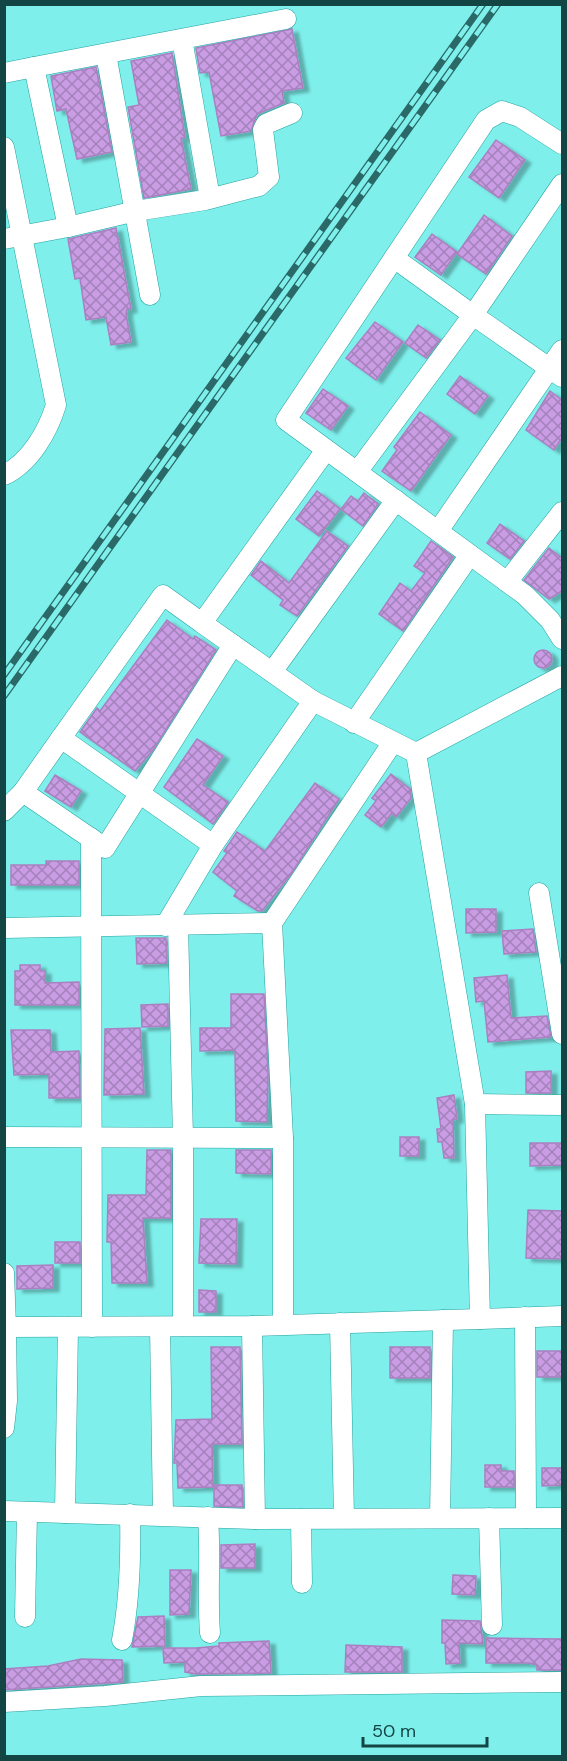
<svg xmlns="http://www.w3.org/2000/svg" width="567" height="1761" viewBox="0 0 567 1761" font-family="'DM Sans',sans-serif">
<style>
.building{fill:url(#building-cross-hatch);stroke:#aa80c1;stroke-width:1.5;filter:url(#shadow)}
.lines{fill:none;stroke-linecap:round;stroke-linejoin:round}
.minor-casing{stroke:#24a3a1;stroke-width:21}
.minor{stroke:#fff;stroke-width:20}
.rail-casing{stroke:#2a6967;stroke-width:7}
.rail{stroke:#7eefeb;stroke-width:4.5;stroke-dasharray:14;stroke-linecap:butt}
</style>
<defs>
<pattern id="building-cross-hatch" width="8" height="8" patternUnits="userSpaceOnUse" patternTransform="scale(1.5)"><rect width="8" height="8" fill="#ca9ce3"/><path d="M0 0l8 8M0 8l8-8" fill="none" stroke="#a381ba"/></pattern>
<filter id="shadow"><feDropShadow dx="6" dy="3.5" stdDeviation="1.5" flood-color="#0004"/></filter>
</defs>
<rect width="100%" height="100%" fill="#7eefeb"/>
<g class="building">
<polygon points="292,29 303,88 282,91 284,103 257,114 251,131 221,136 209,72 200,73 196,48"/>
<polygon points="172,53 185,138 181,138 191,189 144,198 128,107 139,105 131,61"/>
<polygon points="96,67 112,152 77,159 66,109 57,111 51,76"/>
<polygon points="496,140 525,160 499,198 469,177"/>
<polygon points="484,215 512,236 486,274 457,254"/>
<polygon points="116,228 131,309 127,309 126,314 131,342 111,345 106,317 86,320 80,278 75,279 68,239"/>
<polygon points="432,234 457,252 441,275 415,257"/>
<polygon points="375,322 403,342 376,380 346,358"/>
<polygon points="418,325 440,340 426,358 405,343"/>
<polygon points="460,376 488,396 475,414 447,394"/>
<polygon points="323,389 348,406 331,430 306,413"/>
<polygon points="550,391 562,400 562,438 554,450 526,430"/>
<polygon points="420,412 451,435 411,491 382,471 397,450 394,447"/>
<polygon points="317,491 340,509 319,536 296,519"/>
<polygon points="364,493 378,504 363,526 341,509 351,496 358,501"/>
<polygon points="500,524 524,541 510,559 487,543"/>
<polygon points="327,531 348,546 297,616 280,605 283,600 251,575 261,561 289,583"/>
<polygon points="431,541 453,557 403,631 379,614 400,583 411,591 425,573 414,566"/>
<polygon points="549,548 562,558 562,591 549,599 524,580"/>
<polygon points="167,620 193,639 195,636 216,650 153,750 135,771 80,732 97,708 100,711"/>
<circle cx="543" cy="659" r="9"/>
<polygon points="197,739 223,756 203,785 228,802 213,824 164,787"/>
<polygon points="391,774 410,789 411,798 396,817 392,813 381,827 365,815 376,801 372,798"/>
<polygon points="55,775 81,791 71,807 45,791"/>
<polygon points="315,783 339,799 291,874 262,911 258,911 234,896 237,891 213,872 227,853 224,851 237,832 265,851"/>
<polygon points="46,861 79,861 79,885 11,885 11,865 46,865"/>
<polygon points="466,909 496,909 496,932 466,933"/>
<polygon points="533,929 536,952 504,954 502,931"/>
<polygon points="136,938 166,938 167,963 137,964"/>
<polygon points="20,965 40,965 40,971 45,971 45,983 79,982 79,1005 15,1005 15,971 20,971"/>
<polygon points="507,975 511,1018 547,1016 551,1037 488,1042 484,1001 476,1002 474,978"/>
<polygon points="231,994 264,994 268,1072 267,1122 236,1121 235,1050 200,1051 200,1028 231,1028"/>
<polygon points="168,1004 168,1026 142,1027 141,1005"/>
<polygon points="140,1028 144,1094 104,1095 105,1029"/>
<polygon points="11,1030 50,1030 51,1052 79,1051 80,1098 49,1098 49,1074 14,1075"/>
<polygon points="551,1071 551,1093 526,1093 526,1072"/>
<polygon points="454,1095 457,1119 453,1120 454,1158 444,1158 442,1142 438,1142 437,1129 441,1129 437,1098"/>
<rect x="400" y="1137" width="19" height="19"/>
<polygon points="530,1143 562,1143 562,1165 530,1166"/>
<polygon points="147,1150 171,1150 171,1218 143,1218 147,1283 112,1283 111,1242 107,1242 108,1195 146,1195"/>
<polygon points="236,1150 271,1150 271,1174 236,1173"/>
<polygon points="528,1210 562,1211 562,1259 526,1258"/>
<polygon points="201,1219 237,1219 236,1264 199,1263"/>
<rect x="55" y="1242" width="25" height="21"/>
<polygon points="53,1265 53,1288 17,1289 17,1266"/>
<polygon points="199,1290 216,1291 216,1312 199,1312"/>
<polygon points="211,1347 240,1347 242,1444 212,1444 213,1487 178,1488 177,1463 174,1463 176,1420 212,1419"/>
<rect x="390" y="1347" width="40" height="31"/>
<rect x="537" y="1351" width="25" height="26"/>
<polygon points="485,1465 501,1465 501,1471 514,1471 514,1487 485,1487"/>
<polygon points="542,1468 562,1468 562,1485 542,1486"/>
<polygon points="214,1485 242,1485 243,1507 214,1506"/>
<polygon points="255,1544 255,1568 221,1568 221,1545"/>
<polygon points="170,1570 191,1570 189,1614 170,1615"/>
<polygon points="453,1575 476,1576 475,1595 452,1594"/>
<polygon points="164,1616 165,1646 132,1647 138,1617"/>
<polygon points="442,1620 480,1621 483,1644 459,1643 460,1663 446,1664 445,1643 442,1643"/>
<polygon points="486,1638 562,1639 562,1670 537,1670 537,1665 529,1663 486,1663"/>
<polygon points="269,1641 271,1673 196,1674 185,1672 185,1662 164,1663 163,1648 196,1648 219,1646 219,1643"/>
<polygon points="346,1645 402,1647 402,1672 345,1672"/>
<polygon points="81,1659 122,1660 123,1682 4,1690 4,1669 48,1666"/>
</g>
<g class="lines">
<g class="minor-casing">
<g id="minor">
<polyline points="182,39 210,198"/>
<polyline points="106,54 150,295"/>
<polyline points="34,67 286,19"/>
<polyline points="4,73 34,67 68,227 4,239"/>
<polyline points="562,144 520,117 502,111 486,120 286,420 525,595 550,620 562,639"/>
<path d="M4,147l52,258c-8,26 -26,58 -52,70"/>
<polyline points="562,184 473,315 562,377"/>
<polyline points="68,227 136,211 205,200 259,186 269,177 263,130 266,124 292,113"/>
<polyline points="357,472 473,315 394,258"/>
<polyline points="438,531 562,350"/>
<polyline points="507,582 562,512"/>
<polyline points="202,623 163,595 61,738 213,845"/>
<polyline points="272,672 396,500"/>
<polyline points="313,701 416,753 475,1104 480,1319 562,1316"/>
<polyline points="354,723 469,556"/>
<polyline points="61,738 23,792 105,848 233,645"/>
<polyline points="416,753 562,676"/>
<polyline points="4,811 23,792"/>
<polyline points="91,838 92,1327"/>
<polyline points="539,893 562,1034"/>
<polyline points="272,923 393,742"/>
<polyline points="178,925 183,1138 183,1326"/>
<polyline points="165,926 213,845 313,701 202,623 326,450"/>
<polyline points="4,928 272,923 283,1138 4,1137"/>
<polyline points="475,1104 562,1105"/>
<polyline points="283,1138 283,1324"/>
<polyline points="4,1273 6,1327"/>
<polyline points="525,1317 526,1518"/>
<polyline points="340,1323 344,1518"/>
<polyline points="252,1326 255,1519"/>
<polyline points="160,1327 163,1515"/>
<polyline points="4,1428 7,1401 6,1327 252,1326 480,1319"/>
<polyline points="4,1511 255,1519 562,1518"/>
<polyline points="65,1513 68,1327"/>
<path d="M208,1517c3,39 -1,77 2,116"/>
<polyline points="440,1518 443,1320"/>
<polyline points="489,1518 492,1625"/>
<polyline points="301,1519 302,1583"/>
<polyline points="25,1617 27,1512"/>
<path d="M122,1640c8,-42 9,-83 8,-126"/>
<polyline points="4,1702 105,1696 201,1686 562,1682"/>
</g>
</g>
<use href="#minor" class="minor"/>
<g class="rail-casing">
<g id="rail">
<polyline points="4,675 483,4"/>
<polyline points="4,696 498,4"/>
</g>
</g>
<use href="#rail" class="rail"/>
</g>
<rect width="567" height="1761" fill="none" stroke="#134544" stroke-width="12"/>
<path d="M363 1737v9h124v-9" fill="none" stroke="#134544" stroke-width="3"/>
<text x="372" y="1737" font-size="18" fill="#134544" stroke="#7eefeb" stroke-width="4.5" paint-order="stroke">50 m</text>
</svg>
